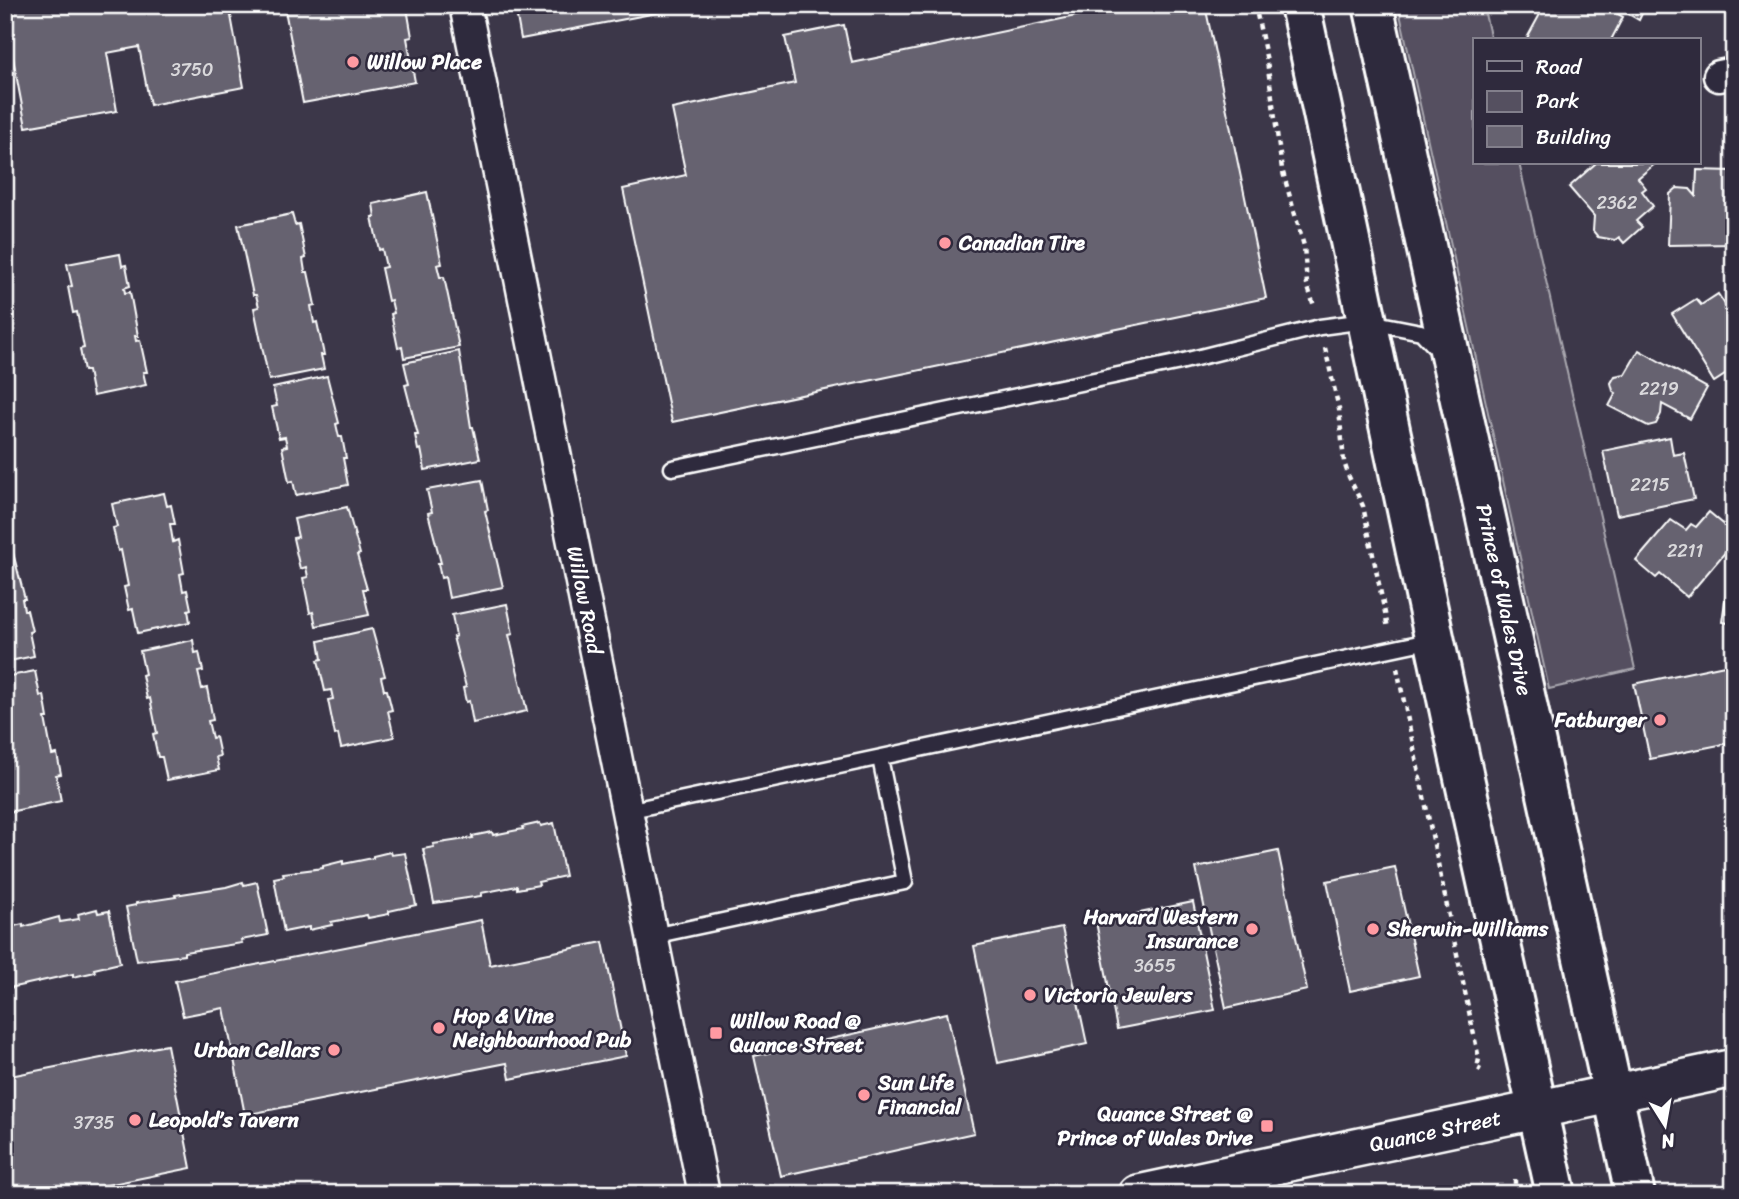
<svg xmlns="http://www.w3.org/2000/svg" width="1739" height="1199" viewBox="0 0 1739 1199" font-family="Sriracha,sans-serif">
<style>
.green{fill:#555060;stroke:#aaa8b0;stroke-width:2}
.building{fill:#666270;stroke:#fff;stroke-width:2}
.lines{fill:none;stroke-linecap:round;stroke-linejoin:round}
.service-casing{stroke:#fff;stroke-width:19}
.minor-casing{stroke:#fff;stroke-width:35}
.tertiary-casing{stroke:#fff;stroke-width:42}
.secondary-casing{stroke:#fff;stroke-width:44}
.path{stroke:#fff;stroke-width:4.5;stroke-dasharray:5 5;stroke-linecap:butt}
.service{stroke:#2f2a3d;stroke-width:14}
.minor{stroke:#2f2a3d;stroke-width:30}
.tertiary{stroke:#2f2a3d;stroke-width:37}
.secondary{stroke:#2f2a3d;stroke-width:38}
.poi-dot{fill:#ff9aa2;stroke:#2f2a3d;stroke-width:2.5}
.labels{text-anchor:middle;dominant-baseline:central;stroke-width:5;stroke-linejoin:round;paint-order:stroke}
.number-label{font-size:18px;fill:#d9d8db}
.poi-label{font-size:21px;font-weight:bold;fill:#fff;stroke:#2f2a3d;text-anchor:start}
.street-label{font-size:21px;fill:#fff;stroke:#2f2a3d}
</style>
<rect width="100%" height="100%" fill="#3c3749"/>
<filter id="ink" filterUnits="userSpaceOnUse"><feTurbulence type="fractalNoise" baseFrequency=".0143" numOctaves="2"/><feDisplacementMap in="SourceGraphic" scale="14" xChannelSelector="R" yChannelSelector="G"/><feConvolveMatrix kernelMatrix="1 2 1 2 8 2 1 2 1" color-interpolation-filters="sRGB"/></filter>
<g filter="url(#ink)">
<polygon class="green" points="1398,5 1483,5 1491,40 1475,40 1475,163 1519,163 1635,669 1549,689"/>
<g class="building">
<polygon points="5,5 93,5 93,7 229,5 244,87 150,105 139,47 107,53 117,111 26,127 5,16"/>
<polygon points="284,5 401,5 402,9 407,8 412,37 407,38 415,82 303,103"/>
<polygon points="517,5 698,5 521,39 517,17 510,13"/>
<polygon points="1128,5 1205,5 1266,298 672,422 623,189 686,175 672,109 795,83 785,37 844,25 852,63"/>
<polygon points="1545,5 1602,5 1623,17 1611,40 1532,40 1527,38"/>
<polygon points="1613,5 1646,5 1639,20"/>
<polygon points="1596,163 1656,163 1638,178 1646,188 1642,191 1653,206 1636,221 1642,227 1624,243 1619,237 1615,240 1598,237 1593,231 1594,216 1569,187"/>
<polygon points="1697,170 1734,171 1733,244 1668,245 1670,194 1677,188 1690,189 1696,196"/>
<polygon points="427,192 442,264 437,265 440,277 444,277 459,347 404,358 402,347 398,348 391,314 394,313 391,300 388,301 381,268 386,267 382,249 379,250 372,217 375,217 373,204"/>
<polygon points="292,214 295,225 299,224 306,258 303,259 305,272 308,272 315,305 311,306 314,323 317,322 324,355 321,355 324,369 269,380 254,308 259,307 256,295 253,295 238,225"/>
<polygon points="120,254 122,266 126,265 130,286 124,288 125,293 130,292 138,336 135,336 136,341 140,340 147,372 143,372 146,385 93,396 88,371 84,371 80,349 84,348 77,312 73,313 68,287 72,286 67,264"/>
<polygon points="1718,294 1734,318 1734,339 1730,341 1734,347 1734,369 1714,382 1672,314 1696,299 1701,305"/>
<polygon points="1639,350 1707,388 1690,419 1662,404 1661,414 1656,424 1648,426 1609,406 1616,393 1613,391 1611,383 1615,376 1625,374"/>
<polygon points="459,351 471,427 473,427 480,459 425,470 421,449 418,450 415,435 418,435 405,385 409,384 404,363"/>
<polygon points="327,376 339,423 336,424 339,437 342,437 346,458 343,458 348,485 296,495 293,481 289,482 282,447 287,446 285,437 279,438 272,407 277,406 273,388"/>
<polygon points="1670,437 1673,455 1684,453 1694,499 1617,515 1603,451"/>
<polygon points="482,480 488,510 485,511 503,587 449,598 445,577 441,578 438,563 441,563 428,513 432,512 427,490"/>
<polygon points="164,493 167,506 171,505 175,524 170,524 173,542 178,540 184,573 180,574 183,591 187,590 191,609 188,610 190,622 138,633 133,609 129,610 124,587 128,586 121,550 118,551 113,528 117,527 112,504"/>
<polygon points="347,507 360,554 357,555 367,589 363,589 369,615 316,626 313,612 310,613 303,578 308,577 306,567 300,569 293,538 298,537 294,519"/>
<polygon points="1709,512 1734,533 1734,542 1687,597 1660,574 1656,578 1636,561 1671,520 1686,530 1691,524 1696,527"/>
<polygon points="12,549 25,599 22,599 24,610 27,610 32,631 29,632 34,656 5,662 5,550"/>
<polygon points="1730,568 1734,569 1734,624 1722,622"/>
<polygon points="507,604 513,634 509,635 527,711 473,723 469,701 466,702 463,688 466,687 453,637 456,636 452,615"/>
<polygon points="372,629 385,676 381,677 384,690 387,690 392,710 388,711 394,737 341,748 338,734 335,735 328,700 333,699 331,690 325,691 318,660 322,659 319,641"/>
<polygon points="193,640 195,653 199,652 203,671 198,672 202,689 207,688 213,720 208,721 212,738 216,737 220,756 216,757 219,770 167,780 162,757 158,757 153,734 157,733 150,698 147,699 142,675 145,674 140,651"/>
<polygon points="1734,663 1734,742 1650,759 1634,684"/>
<polygon points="35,671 40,696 44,695 48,718 45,718 52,755 57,754 61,774 56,775 61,801 9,812 5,800 5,677"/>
<polygon points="540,823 541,826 554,823 565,876 538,882 539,885 517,889 517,886 481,893 481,896 434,903 423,849 434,847 433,844 473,838 472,836 492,832 493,835 523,829 522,827"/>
<polygon points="1278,851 1307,990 1226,1008 1196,868"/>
<polygon points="390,852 391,855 405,853 416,905 389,911 389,914 368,918 367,915 331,922 332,925 309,930 309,927 284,932 274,878 284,876 283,873 323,868 323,866 343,861 343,864 373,858 373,856"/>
<polygon points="1395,867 1419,976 1350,991 1327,881"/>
<polygon points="243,882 244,885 257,882 268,935 241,940 242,943 184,952 184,955 137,961 126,907 136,905 136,903 176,897 175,895 226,887"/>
<polygon points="1193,902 1215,1010 1117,1029 1096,922"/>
<polygon points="97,909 98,913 109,911 120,963 94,969 95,972 73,977 73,974 5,989 5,928 23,924 23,927 59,917 60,922 79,919 78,914"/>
<polygon points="481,920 490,965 603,942 626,1056 510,1079 507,1063 245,1115 224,1008 183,1016 175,981"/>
<polygon points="1062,928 1087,1044 998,1063 974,946"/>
<polygon points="947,1013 974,1133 781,1176 754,1056"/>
<polygon points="167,1045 191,1168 63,1194 5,1194 5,1077"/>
</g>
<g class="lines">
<g class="service-casing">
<g id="service">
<polyline points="672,468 1176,363 1320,327 1365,321 1421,332 1439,351"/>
<polyline points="627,811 1433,640"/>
<polyline points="653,936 905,882 880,758"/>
</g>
</g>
<g class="minor-casing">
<g id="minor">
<path id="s1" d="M465,5l239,1189"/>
<polyline points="1719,76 1734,73"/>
</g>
</g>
<g class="tertiary-casing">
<g id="tertiary">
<path id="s2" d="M1138,1194l596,-126"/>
</g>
</g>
<g class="secondary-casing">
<g id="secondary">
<polyline points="1300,5 1459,755 1556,1194"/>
<path id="s3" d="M1373,5l262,1189"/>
</g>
</g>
<g class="path">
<polyline points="1255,5 1267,61 1282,169 1304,246 1307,284 1314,306"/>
<polyline points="1325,348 1339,409 1344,462 1349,477 1363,506 1388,628"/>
<polyline points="1397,668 1479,1059 1477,1068 1481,1070"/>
<polyline points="1515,1194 1515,1179"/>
</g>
<use href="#service" class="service"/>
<use href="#minor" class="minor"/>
<use href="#tertiary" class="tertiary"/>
<use href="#secondary" class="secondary"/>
</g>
</g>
<g class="poi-dot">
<circle cx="353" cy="62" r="7"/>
<circle cx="945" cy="243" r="7"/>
<circle cx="1660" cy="720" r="7"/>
<circle cx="1252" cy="929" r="7"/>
<circle cx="1373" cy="929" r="7"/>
<circle cx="1030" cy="995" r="7"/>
<circle cx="439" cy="1028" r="7"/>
<rect x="709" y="1026" width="14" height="14" rx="3.5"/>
<circle cx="334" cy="1050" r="7"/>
<circle cx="864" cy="1095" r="7"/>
<circle cx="135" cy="1120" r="7"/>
<rect x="1260" y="1119" width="14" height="14" rx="3.5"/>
</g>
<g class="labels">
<g class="number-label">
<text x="192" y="70">3750</text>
<text x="1617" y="203">2362</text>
<text x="1659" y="389">2219</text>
<text x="1650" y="485">2215</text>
<text x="1685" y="551">2211</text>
<text x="1155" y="966">3655</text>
<text x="94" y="1123">3735</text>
</g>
<g class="poi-label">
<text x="367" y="62">Willow Place</text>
<text x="959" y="243">Canadian Tire</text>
<text x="1646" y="720" text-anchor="end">Fatburger</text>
<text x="1238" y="917" text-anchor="end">Harvard Western<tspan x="1238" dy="24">Insurance</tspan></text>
<text x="1387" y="929">Sherwin-Williams</text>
<text x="1044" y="995">Victoria Jewlers</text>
<text x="453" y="1016">Hop &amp; Vine<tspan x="453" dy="24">Neighbourhood Pub</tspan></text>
<text x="730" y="1021">Willow Road @<tspan x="730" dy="24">Quance Street</tspan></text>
<text x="320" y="1050" text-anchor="end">Urban Cellars</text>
<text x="878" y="1083">Sun Life<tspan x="878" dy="24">Financial</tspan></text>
<text x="1253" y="1114" text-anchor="end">Quance Street @<tspan x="1253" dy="24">Prince of Wales Drive</tspan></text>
<text x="149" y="1120">Leopold’s Tavern</text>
</g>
<g class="street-label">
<text stroke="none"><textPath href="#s1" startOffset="607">Willow Road</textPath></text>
<text stroke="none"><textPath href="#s3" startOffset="609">Prince of Wales Drive</textPath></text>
<text stroke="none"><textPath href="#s2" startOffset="304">Quance Street</textPath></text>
</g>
</g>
<rect width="1739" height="1199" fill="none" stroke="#2f2a3d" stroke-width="28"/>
<rect x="14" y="14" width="1711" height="1171" fill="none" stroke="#fff" stroke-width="2.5" filter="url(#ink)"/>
<rect x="1473" y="38" width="228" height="126" fill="#2f2a3d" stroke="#827f8b" stroke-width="2"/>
<rect x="1487" y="61" width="35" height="10" fill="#2f2a3d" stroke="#827f8b" stroke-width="2"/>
<text x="1536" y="74" font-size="21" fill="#ffffff">Road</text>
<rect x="1487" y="91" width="35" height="21" fill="#555060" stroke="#827f8b" stroke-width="2"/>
<text x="1536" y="108" font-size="21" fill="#ffffff">Park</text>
<rect x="1487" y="126" width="35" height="21" fill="#666270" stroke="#827f8b" stroke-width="2"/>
<text x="1536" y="144" font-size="21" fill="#ffffff">Building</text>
<g transform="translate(1665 1125) rotate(169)" stroke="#2f2a3d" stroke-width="5" paint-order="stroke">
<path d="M0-5L12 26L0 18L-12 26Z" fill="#ffffff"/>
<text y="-10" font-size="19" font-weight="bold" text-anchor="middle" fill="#ffffff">N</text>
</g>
</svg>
